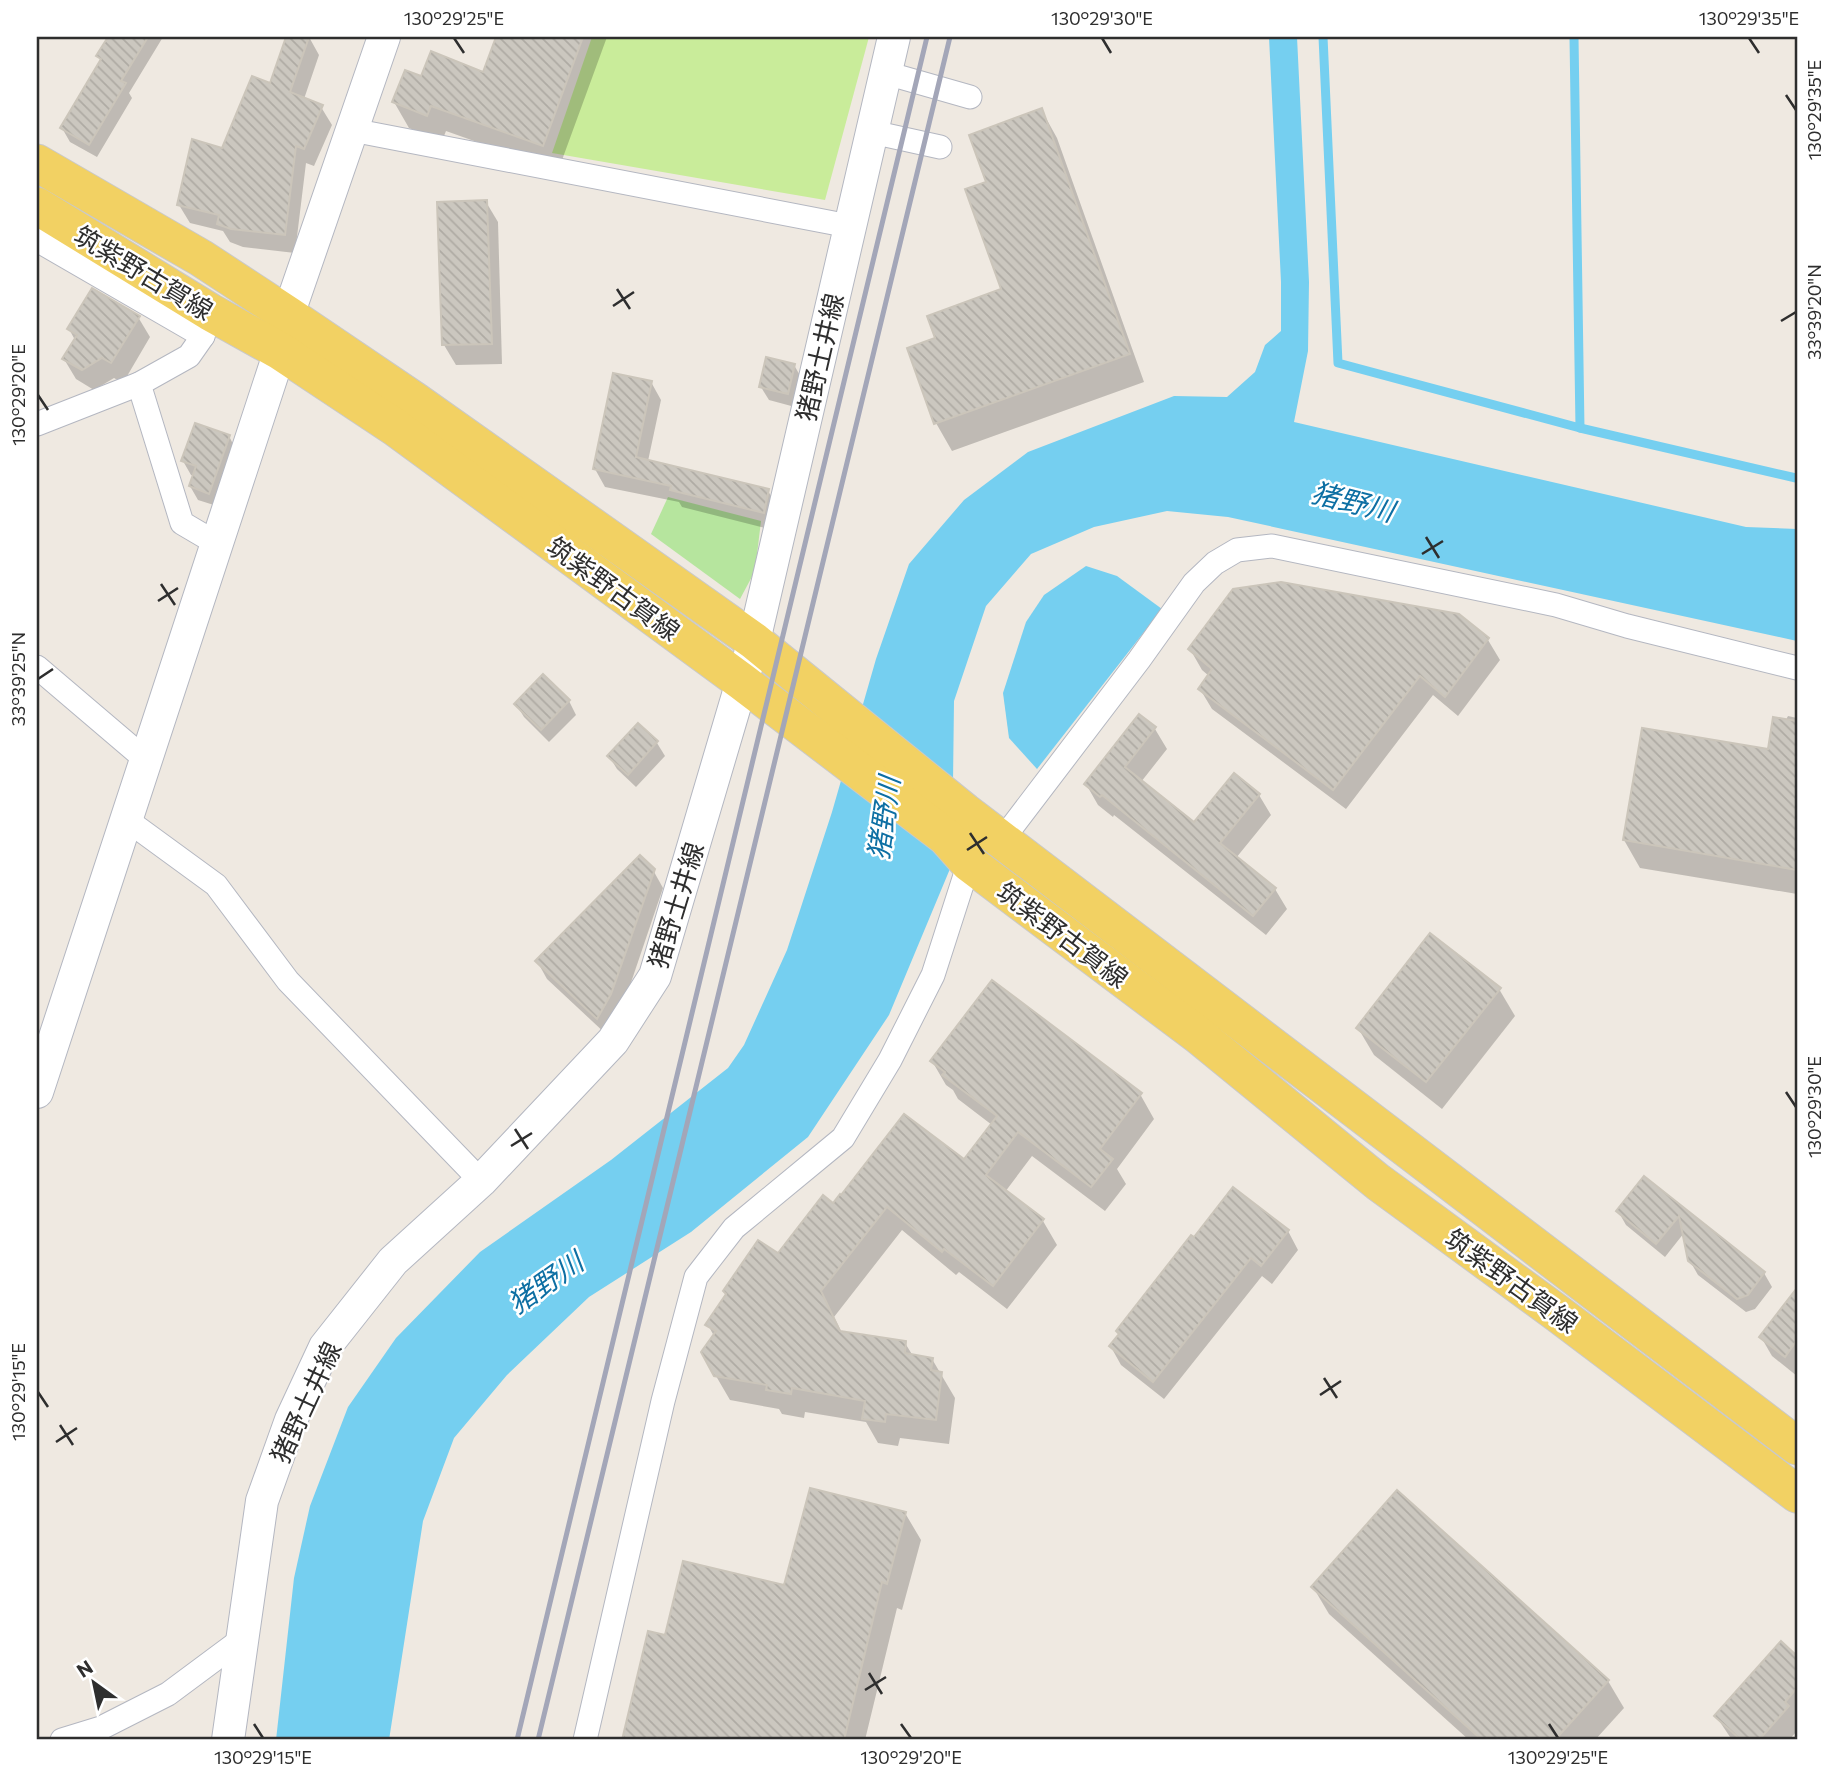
<svg xmlns="http://www.w3.org/2000/svg" width="1834" height="1777" viewBox="0 0 1834 1777" font-family="Commissioner,'Noto Sans JP',sans-serif">
<style>
.park{fill:#b6e59e}
.pitch{fill:#c9ec9a}
.water{fill:#75cff0}
.shadow{fill:#0003}
.lines{fill:none;stroke-linecap:round;stroke-linejoin:round}
.stream{stroke:#75cff0;stroke-width:9}
.building{fill:url(#building-back-hatch);stroke:#cbc5ba;stroke-width:2}
.street-casing{stroke:#b4b7c1;stroke-width:25}
.secondary-casing{stroke:#b4b7c1;stroke-width:34}
.primary-casing{stroke:#c9c9c9;stroke-width:39}
.street{stroke:#fff;stroke-width:23}
.secondary{stroke:#fff;stroke-width:32}
.primary{stroke:#f2d163;stroke-width:37}
.rail{stroke:#a3a6b8;stroke-width:5}
.ticks{fill:none;stroke:#2e2e2e;stroke-width:2.5}
.labels{text-anchor:middle;dominant-baseline:central;stroke-width:5;stroke-linejoin:round;paint-order:stroke}
.street-label{font-size:26px;fill:#2e2e2e;stroke:#fff}
.water-label{font-size:28px;font-style:italic;fill:#0d6fa3;stroke:#fff}
.neatline{fill:none;stroke:#2e2e2e;stroke-width:2.5}
.ticks-label{font-size:18px;text-anchor:middle;fill:#2e2e2e}
</style>
<defs>
<pattern id="building-back-hatch" width="6" height="6" patternUnits="userSpaceOnUse" patternTransform="scale(1.75)"><rect width="6" height="6" fill="#cbc7bf"/><path d="M-1 5l2 2M0 0l6 6M5-1l2 2" fill="none" stroke="#afaba4"/></pattern>
</defs>
<rect width="100%" height="100%" fill="#efe9e1"/>
<polygon class="park" points="668,497 761,521 755,571 740,599 651,534"/>
<polygon class="pitch" points="592,37 869,37 825,200 552,153"/>
<g class="water">
<polygon points="1269,37 1297,37 1309,282 1308,351 1294,422 1746,527 1797,529 1797,641 1228,517 1167,511 1094,527 1031,554 986,606 954,701 952,864 889,1015 808,1137 691,1232 589,1297 507,1375 454,1438 423,1521 389,1740 276,1740 294,1578 310,1506 348,1407 396,1338 480,1252 611,1160 728,1068 744,1045 787,950 832,812 876,659 909,564 964,500 1028,452 1174,396 1227,397 1255,372 1265,345 1281,331 1281,282"/>
<polygon points="1086,566 1117,576 1162,609 1037,769 1009,738 1003,693 1026,622 1044,595"/>
</g>
<g class="shadow">
<polygon points="110,37 163,37 129,93 132,98 97,157 70,142 62,128 101,62 98,56"/>
<polygon points="287,37 309,37 319,55 304,99 321,107 332,125 314,166 306,163 295,253 243,247 230,242 223,231 190,223 179,205 271,85"/>
<polygon points="498,37 607,37 558,171 446,131 442,141 409,128 394,102 422,79 484,74"/>
<polygon points="1042,111 1057,138 1144,382 952,451 936,423 937,339 1003,290 988,183"/>
<polygon points="486,202 498,222 502,364 456,365 444,345"/>
<polygon points="138,317 150,337 123,383 114,378 94,390 76,379 64,359 75,340 69,329"/>
<polygon points="794,365 802,379 795,407 769,400 761,387"/>
<polygon points="651,382 661,400 648,461 768,491 779,509 773,530 682,507 679,502 605,487 595,469"/>
<polygon points="229,436 236,450 217,506 198,500 190,486 194,476 191,475 183,461"/>
<polygon points="1488,640 1500,660 1458,716 1433,695 1346,809 1212,709 1200,689 1209,676 1202,670 1190,649"/>
<polygon points="569,701 576,715 549,742 524,717 516,704"/>
<polygon points="1788,716 1797,718 1797,894 1640,868 1624,840 1769,751"/>
<polygon points="1140,717 1155,729 1167,749 1141,782 1194,825 1259,795 1271,815 1236,858 1275,889 1287,909 1266,935 1114,815 1113,817 1098,805 1086,784"/>
<polygon points="638,725 657,743 665,756 636,787 617,769 609,756"/>
<polygon points="653,870 663,888 621,1012 607,1035 547,979 537,961"/>
<polygon points="1499,989 1515,1016 1442,1109 1374,1055 1358,1028"/>
<polygon points="932,1061 1140,1094 1154,1119 1117,1169 1126,1184 1105,1211 1032,1156 1005,1192 1043,1221 1057,1245 1007,1309 959,1272 956,1275 902,1230 834,1317 842,1333 905,1343 913,1356 932,1359 955,1398 949,1444 900,1438 898,1446 878,1443 866,1422 805,1412 804,1418 782,1414 779,1409 730,1400 716,1376 714,1336 708,1325 833,1205 964,1162 992,1125 958,1099 953,1090 946,1085"/>
<polygon points="1644,1179 1764,1273 1772,1287 1755,1309 1746,1312 1698,1275 1690,1261 1684,1233 1665,1257 1626,1225 1618,1211"/>
<polygon points="1288,1231 1298,1250 1272,1284 1262,1276 1164,1399 1121,1365 1111,1347"/>
<polygon points="1795,1293 1797,1294 1797,1376 1772,1356 1761,1337"/>
<polygon points="905,1513 921,1540 902,1610 897,1608 865,1740 623,1740 649,1633 666,1637 785,1587"/>
<polygon points="1313,1587 1608,1681 1624,1708 1595,1740 1469,1740 1329,1614"/>
<polygon points="1781,1643 1797,1658 1797,1731 1789,1740 1732,1740 1716,1716"/>
</g>
<g class="lines">
<g class="stream">
<polyline points="1323,37 1338,363 1580,428 1574,37"/>
<polyline points="1580,428 1796,478"/>
</g>
</g>
<g class="building">
<polygon points="108,37 148,37 121,81 126,83 89,145 60,128 101,59 96,56"/>
<polygon points="286,37 309,37 290,92 323,105 304,149 296,146 285,235 231,229 217,224 219,215 177,205 192,139 222,148 252,76 270,83"/>
<polygon points="496,37 583,37 543,146 431,106 427,116 392,102 405,70 421,76 431,51 483,72"/>
<polygon points="1042,108 1130,354 934,424 907,348 935,338 927,316 1001,289 965,189 986,182 969,135"/>
<polygon points="487,200 492,344 442,345 437,202"/>
<polygon points="92,288 140,316 111,363 102,358 82,370 62,359 77,335 67,329"/>
<polygon points="766,357 795,364 788,394 759,387"/>
<polygon points="613,373 652,381 636,457 769,489 764,513 670,490 671,486 593,469"/>
<polygon points="195,423 230,435 209,494 189,486 196,466 181,461"/>
<polygon points="1281,582 1459,614 1489,638 1445,697 1420,676 1333,790 1198,689 1212,669 1188,649 1233,589"/>
<polygon points="543,674 570,700 541,730 514,704"/>
<polygon points="1139,714 1156,727 1125,767 1194,822 1234,773 1260,794 1220,843 1276,888 1253,916 1102,795 1100,797 1084,784"/>
<polygon points="1773,717 1797,721 1797,870 1623,840 1642,728 1768,749"/>
<polygon points="638,723 658,741 628,775 607,756"/>
<polygon points="640,855 655,869 611,994 597,1019 535,961"/>
<polygon points="1430,933 1501,988 1426,1082 1356,1028"/>
<polygon points="992,980 1142,1093 1100,1149 1113,1159 1091,1187 1018,1132 986,1175 1044,1219 993,1286 944,1249 942,1252 887,1207 821,1291 840,1331 906,1341 905,1353 933,1358 931,1370 942,1372 936,1420 886,1414 885,1422 862,1419 865,1401 792,1388 791,1394 766,1390 767,1385 714,1376 701,1352 716,1331 705,1325 726,1294 723,1291 758,1240 778,1253 823,1195 833,1203 840,1194 841,1195 904,1114 964,1159 997,1116 942,1075 945,1072 930,1061"/>
<polygon points="1644,1176 1765,1272 1748,1295 1737,1299 1688,1261 1679,1216 1656,1244 1616,1211"/>
<polygon points="1233,1187 1289,1230 1261,1266 1251,1258 1153,1382 1109,1346 1119,1334 1116,1331 1191,1235 1194,1237"/>
<polygon points="1797,1288 1797,1340 1785,1357 1759,1337"/>
<polygon points="810,1488 906,1512 887,1584 882,1582 844,1740 622,1740 648,1631 665,1635 683,1561 784,1585"/>
<polygon points="1397,1490 1609,1680 1555,1740 1482,1740 1311,1587"/>
<polygon points="1781,1641 1797,1656 1797,1688 1785,1702 1789,1706 1759,1740 1741,1740 1714,1716"/>
</g>
<g class="lines">
<g class="street-casing">
<g id="street">
<polyline points="886,73 970,97"/>
<polyline points="352,130 849,226"/>
<polyline points="872,132 940,147"/>
<polyline points="37,240 203,336"/>
<polyline points="139,384 182,523 216,543"/>
<polyline points="37,424 139,384 189,356 203,336 210,312"/>
<polyline points="37,667 145,759"/>
<polyline points="127,820 216,885 288,981 481,1181"/>
<polyline points="1002,840 1139,660 1194,583 1215,563 1237,550 1272,546 1556,605 1627,626 1797,668"/>
<polyline points="62,1740 101,1728 168,1694 242,1639"/>
<polyline points="585,1740 663,1401 696,1277 734,1228 843,1138 890,1060 933,975 969,863"/>
</g>
</g>
<g class="secondary-casing">
<g id="secondary">
<polyline points="37,1092 280,351 288,315 384,37"/>
<polyline points="228,1740 262,1501 291,1420 325,1347 393,1261 481,1181 613,1041 655,976 754,641 894,37"/>
</g>
</g>
<g class="primary-casing">
<g id="primary">
<polyline points="37,163 201,258 288,315 415,401 754,641 965,812 1797,1446"/>
<polyline points="37,206 210,312 280,351 396,428 741,681 946,837 969,863 1198,1035 1378,1182 1557,1313 1797,1494"/>
</g>
</g>
<use href="#street" class="street"/>
<use href="#secondary" class="secondary"/>
<use href="#primary" class="primary"/>
<g class="rail">
<polyline points="517,1740 927,37"/>
<polyline points="538,1740 950,37"/>
</g>
</g>
<path class="ticks" d="M454,38l10,15M1102,38l9,15M1749,38l10,15M1786,95l10,15M617,289l13,20M613,306l21,-14M1781,321l15,-9M38,395l10,15M1426,537l13,21M1422,554l21,-13M161,584l14,21M158,601l20,-13M38,679l15,-10M970,833l14,21M967,850l20,-13M1786,1092l10,15M515,1129l13,20M511,1146l21,-13M1324,1378l13,20M38,1392l10,15M1320,1395l21,-14M60,1425l13,20M56,1442l21,-14M869,1673l13,21M865,1690l21,-13M254,1724l9,14M901,1724l10,14M1549,1724l9,14"/>
<g class="labels">
<g class="street-label">
<text transform="translate(144 272) rotate(31)">筑紫野古賀線</text>
<text transform="translate(819 357) rotate(-77)">猪野土井線</text>
<text transform="translate(614 588) rotate(36)">筑紫野古賀線</text>
<text transform="translate(675 905) rotate(-73)">猪野土井線</text>
<text transform="translate(1063 934) rotate(37)">筑紫野古賀線</text>
<text transform="translate(1512 1280) rotate(36)">筑紫野古賀線</text>
<text transform="translate(305 1402) rotate(-65)">猪野土井線</text>
</g>
<g class="water-label">
<text transform="translate(1353 501) rotate(14)">猪野川</text>
<text transform="translate(883 818) rotate(-82)">猪野川</text>
<text transform="translate(545 1282) rotate(-35)">猪野川</text>
</g>
</g>
<rect width="1834" height="1777" fill="none" stroke="#ffffff" stroke-width="77"/>
<g transform="translate(94 1683) rotate(327)" stroke="#ffffff" stroke-width="5" paint-order="stroke">
<path d="M0-5L12 26L0 18L-12 26Z" fill="#2e2e2e"/>
<text y="-10" font-size="19" font-weight="bold" text-anchor="middle" fill="#2e2e2e">N</text>
</g>
<rect x="38" y="38" width="1758" height="1700" class="neatline"/>
<g class="ticks-label">
<text x="454" y="25">130°29'25"E</text>
<text x="1102" y="25">130°29'30"E</text>
<text x="1749" y="25">130°29'35"E</text>
<text transform="translate(1815 110) rotate(-90)" y="6">130°29'35"E</text>
<text transform="translate(1815 312) rotate(-90)" y="6">33°39'20"N</text>
<text transform="translate(19 395) rotate(-90)" y="6">130°29'20"E</text>
<text transform="translate(19 679) rotate(-90)" y="6">33°39'25"N</text>
<text transform="translate(1815 1107) rotate(-90)" y="6">130°29'30"E</text>
<text transform="translate(19 1392) rotate(-90)" y="6">130°29'15"E</text>
<text x="263" y="1764">130°29'15"E</text>
<text x="911" y="1764">130°29'20"E</text>
<text x="1558" y="1764">130°29'25"E</text>
</g>
</svg>
